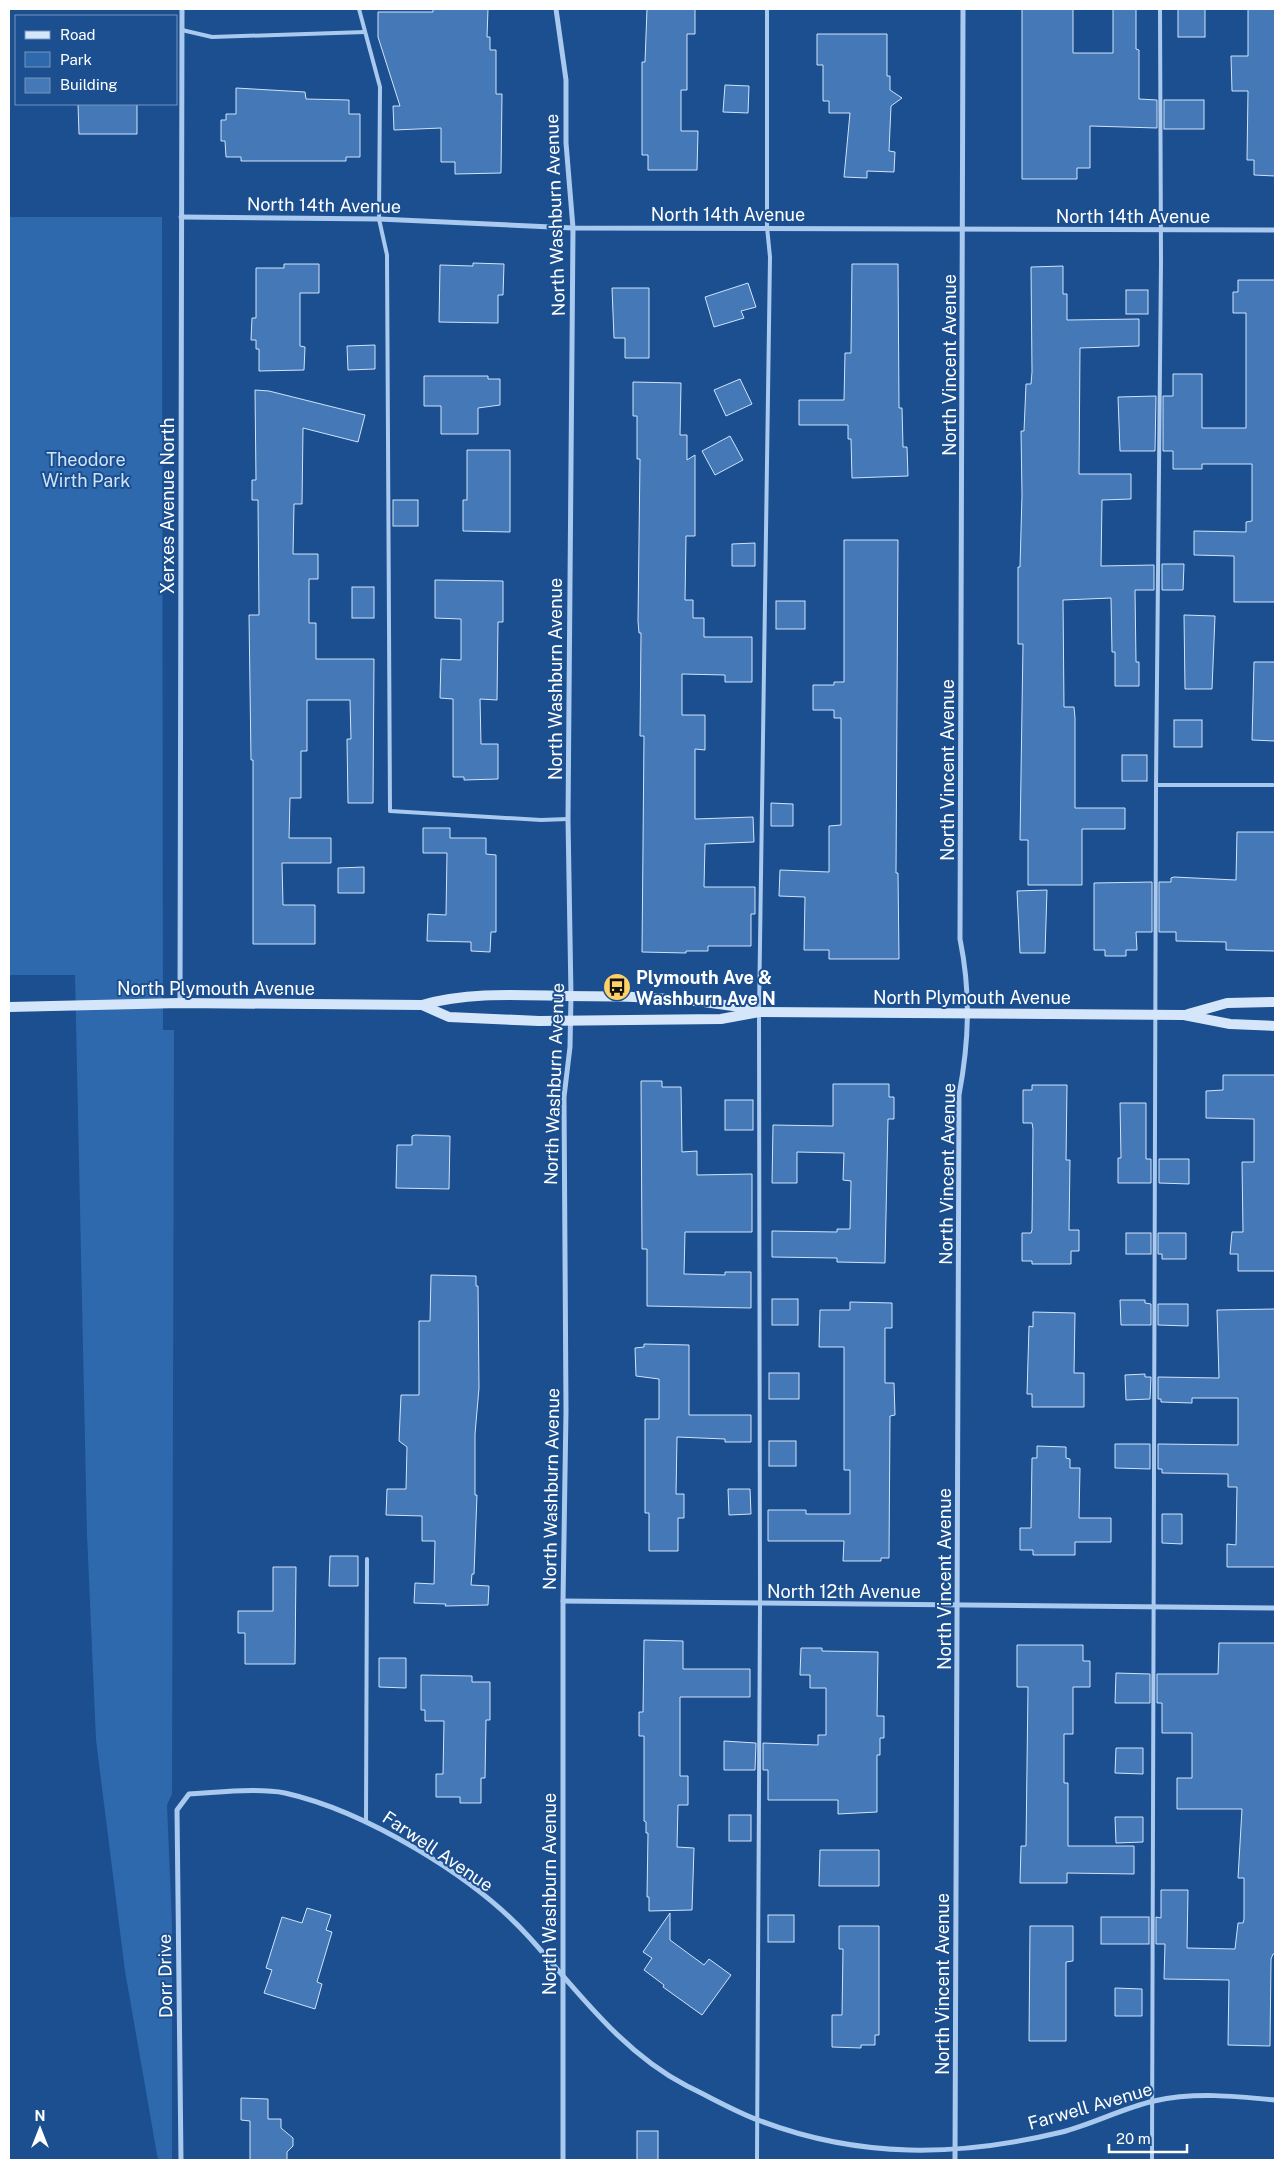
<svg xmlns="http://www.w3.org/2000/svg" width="1284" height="2169" viewBox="0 0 1284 2169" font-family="'Public Sans',sans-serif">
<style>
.green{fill:#2e69ad}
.building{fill:#4478b7;stroke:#cfe3fa}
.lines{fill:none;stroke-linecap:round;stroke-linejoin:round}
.lane{stroke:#a9c9ee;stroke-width:4}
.street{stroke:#a9c9ee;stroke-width:5}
.secondary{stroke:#d6e6fa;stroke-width:10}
.labels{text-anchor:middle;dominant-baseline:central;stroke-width:4;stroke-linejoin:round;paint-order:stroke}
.street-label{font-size:18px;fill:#fff;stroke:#1b4f8f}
.park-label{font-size:18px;fill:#cfe3fa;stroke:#1b4f8f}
.poi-label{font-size:18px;font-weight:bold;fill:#fff;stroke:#1b4f8f;text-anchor:start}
</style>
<rect width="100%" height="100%" fill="#1b4f8f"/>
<polygon class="green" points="9,217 162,217 163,1030 174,1030 172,1794 167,1805 172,1924 172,2160 158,2160 125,1971 96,1740 87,1534 75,975 9,975"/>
<g class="building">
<polygon points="433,9 488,9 487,37 490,37 490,50 496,50 496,94 502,94 501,173 455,174 455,162 441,162 441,128 394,130 393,106 400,106 378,37 378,12 433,12"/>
<polygon points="647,9 695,9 695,34 687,34 687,90 681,90 681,131 698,131 697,170 648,170 648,155 642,155 642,62 645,62"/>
<polygon points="1022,9 1073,9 1073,53 1113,53 1113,9 1136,9 1136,49 1139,50 1139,99 1157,100 1157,128 1090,126 1090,168 1077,168 1077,179 1022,179"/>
<rect x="1178" y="9" width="27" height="28"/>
<polygon points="1248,9 1275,9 1275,176 1254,175 1254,160 1247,160 1248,91 1232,91 1231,56 1248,56"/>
<polygon points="817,34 887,34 887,76 890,76 890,90 902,98 891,106 889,151 895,152 894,172 867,171 867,178 844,177 850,113 829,113 829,101 823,101 823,65 817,65"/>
<polygon points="725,85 749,86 748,113 723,112"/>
<polygon points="236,88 305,92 306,99 349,100 349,114 360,114 360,157 346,157 346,161 241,161 241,157 226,157 225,141 221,141 221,120 226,120 226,114 236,114"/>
<rect x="1164" y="100" width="40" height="29"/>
<polygon points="78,104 137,104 137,134 79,134"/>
<polygon points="473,263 504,264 503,295 498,295 498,323 439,322 440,265 473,266"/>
<polygon points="284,264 319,264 319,293 300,293 300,346 305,347 304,370 259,371 259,349 256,349 256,340 251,340 252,318 256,318 256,268 284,268"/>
<polygon points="852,264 898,264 899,408 902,408 903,447 907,447 908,476 852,478 851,439 848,439 848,425 799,425 799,400 844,400 845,353 851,353"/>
<polygon points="1063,266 1063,294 1067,294 1067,320 1139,319 1139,346 1080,348 1079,474 1131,474 1131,499 1102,500 1101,566 1154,565 1154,590 1135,590 1136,662 1139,662 1139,686 1115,686 1115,652 1112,652 1111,598 1063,600 1064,707 1074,707 1075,718 1075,808 1125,808 1125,829 1082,829 1082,885 1028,885 1028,840 1020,840 1023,644 1018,644 1018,567 1020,567 1022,495 1021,431 1024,431 1026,384 1031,384 1032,372 1031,267"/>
<polygon points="1238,280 1275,280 1275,602 1234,602 1234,556 1194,555 1194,531 1246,532 1246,522 1252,521 1252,464 1202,464 1202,469 1173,469 1173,451 1163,451 1163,396 1173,396 1173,374 1202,374 1202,428 1246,428 1246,313 1233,313 1233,292 1238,292"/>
<polygon points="748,283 756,307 741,311 744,318 714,327 705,297"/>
<polygon points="612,288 649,288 649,358 625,358 625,338 614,338"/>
<rect x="1126" y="290" width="22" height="24"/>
<polygon points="375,345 375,369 348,370 347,346"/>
<polygon points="424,376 488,376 488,379 500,379 500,405 478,408 478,434 441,434 441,406 424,406"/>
<polygon points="740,379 752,404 726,416 714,390"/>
<polygon points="633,382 681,383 680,435 687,435 687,460 695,455 695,536 686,536 685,600 693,600 693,618 704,618 704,637 752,637 752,682 725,682 725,675 682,674 682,715 705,715 705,750 695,749 695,819 753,817 754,842 705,844 704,887 755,887 755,914 751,914 751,946 708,946 708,951 686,951 686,953 642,952 644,736 640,736 641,633 639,633 638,621 640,459 637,459 637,416 633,416"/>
<polygon points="255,390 269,391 365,415 358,442 303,428 302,504 294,504 293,554 318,554 318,579 309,579 309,623 316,623 316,659 374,659 373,803 348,803 347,739 351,739 350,700 307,700 307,751 301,751 301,798 290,798 289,838 331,838 331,863 282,863 283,905 315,905 315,944 253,944 253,760 251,760 249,615 259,615 258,500 252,500 252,480 256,480"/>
<polygon points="1156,396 1155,451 1120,451 1118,397"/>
<polygon points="730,436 743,460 715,475 702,451"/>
<polygon points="467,450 510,450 510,532 463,531 463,500 467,500"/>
<rect x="393" y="500" width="25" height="26"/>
<polygon points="844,540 898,540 896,873 898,873 899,959 829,959 829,950 804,950 805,897 779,896 780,870 829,872 829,826 841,825 841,718 834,718 834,710 813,710 813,685 834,685 834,682 844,682"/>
<polygon points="755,543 755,566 732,566 732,544"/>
<polygon points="1162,564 1184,564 1183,590 1162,590"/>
<polygon points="435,580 503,581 503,622 498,622 497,700 480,699 481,744 498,744 498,779 464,780 464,777 453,777 453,699 440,698 441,659 461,660 461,619 435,618"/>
<rect x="352" y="587" width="22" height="31"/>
<rect x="776" y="601" width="29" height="28"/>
<polygon points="1184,615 1215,616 1212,689 1185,689"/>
<polygon points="1254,662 1275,662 1275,741 1252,740"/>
<rect x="1174" y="720" width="28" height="27"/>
<rect x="1122" y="755" width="25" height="26"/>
<polygon points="771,803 793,804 793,826 771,826"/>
<polygon points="423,828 450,828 450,838 486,838 486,854 496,855 496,932 491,932 490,952 471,951 471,942 427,941 428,914 446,915 447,853 423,853"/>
<polygon points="1237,832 1275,832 1275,951 1226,950 1226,942 1176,941 1176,932 1159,932 1159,882 1171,882 1171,878 1174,877 1236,880"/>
<polygon points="364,867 364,893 338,893 338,868"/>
<polygon points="1152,882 1152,932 1136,932 1137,950 1126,950 1126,956 1105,956 1105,950 1094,950 1094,883"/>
<polygon points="1047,890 1045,953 1020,953 1017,891"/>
<polygon points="1223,1075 1275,1075 1275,1271 1238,1271 1238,1254 1230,1254 1232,1232 1243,1232 1242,1162 1254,1162 1254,1119 1206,1118 1206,1091 1223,1090"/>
<polygon points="641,1081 662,1081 662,1087 681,1087 682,1152 697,1151 697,1175 752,1174 752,1232 685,1232 684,1274 725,1275 725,1272 751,1272 751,1308 647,1306 647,1249 642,1249"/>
<polygon points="833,1084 889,1084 889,1097 894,1097 894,1119 888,1119 885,1263 837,1262 837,1258 772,1257 772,1231 837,1232 837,1229 850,1229 851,1181 843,1180 844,1153 797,1152 797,1183 772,1183 773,1125 833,1126"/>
<polygon points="1032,1085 1067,1085 1066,1160 1070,1160 1069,1230 1079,1230 1079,1251 1071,1251 1071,1264 1032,1264 1032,1261 1022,1261 1022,1233 1031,1233 1032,1230 1033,1129 1032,1123 1023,1123 1023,1090 1032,1090"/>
<rect x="725" y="1100" width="28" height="30"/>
<polygon points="1120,1103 1146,1103 1146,1159 1151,1159 1151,1183 1118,1183 1118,1158 1121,1158"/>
<polygon points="415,1135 450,1136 449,1189 396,1188 397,1145 412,1145 412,1136"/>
<polygon points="1159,1159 1189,1159 1189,1184 1159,1183"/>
<rect x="1126" y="1233" width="25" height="21"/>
<polygon points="1158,1233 1186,1233 1186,1259 1162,1259 1162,1254 1158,1254"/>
<polygon points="431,1275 476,1276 476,1286 478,1286 479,1388 475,1434 475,1495 477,1495 474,1574 472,1574 471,1585 489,1586 488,1605 445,1606 446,1604 414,1603 415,1583 434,1584 435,1541 422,1541 422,1516 386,1515 387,1489 406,1489 407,1447 399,1441 401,1395 419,1395 419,1321 430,1321"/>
<rect x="772" y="1299" width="26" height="26"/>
<polygon points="1120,1300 1145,1300 1145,1303 1151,1304 1151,1325 1121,1325"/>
<polygon points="850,1302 892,1303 892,1328 885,1328 885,1383 894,1383 895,1415 890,1416 889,1558 881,1558 881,1561 843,1561 844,1541 768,1541 768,1510 806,1510 806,1514 850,1514 850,1470 844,1470 844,1347 819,1347 820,1310 850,1310"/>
<polygon points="1158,1304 1188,1304 1188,1326 1158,1325"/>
<polygon points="1275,1309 1275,1567 1227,1567 1227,1544 1236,1545 1237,1487 1228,1487 1228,1474 1162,1473 1162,1469 1158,1469 1158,1444 1238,1445 1238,1398 1192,1398 1192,1403 1161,1402 1161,1399 1158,1399 1158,1377 1219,1378 1217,1310"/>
<polygon points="1033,1312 1075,1313 1074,1373 1084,1373 1084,1407 1032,1407 1032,1394 1027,1394 1029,1326 1033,1327"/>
<polygon points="644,1344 689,1345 689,1415 751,1415 751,1442 725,1442 725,1439 677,1437 676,1494 684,1494 684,1518 678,1518 678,1551 649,1551 649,1513 645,1513 645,1419 659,1419 659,1379 636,1376 635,1348 644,1347"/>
<rect x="769" y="1373" width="30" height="26"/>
<polygon points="1145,1374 1145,1377 1151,1377 1150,1399 1126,1400 1125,1375"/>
<rect x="769" y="1441" width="27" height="25"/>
<polygon points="1115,1444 1150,1444 1150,1469 1115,1468"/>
<polygon points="1037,1446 1066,1447 1066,1458 1070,1459 1070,1468 1080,1468 1079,1518 1111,1518 1111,1542 1075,1542 1075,1555 1033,1555 1033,1550 1020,1550 1020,1528 1031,1528 1032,1458 1037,1458"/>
<polygon points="728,1489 750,1489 751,1514 729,1515"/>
<polygon points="1162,1514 1182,1514 1182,1544 1162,1543"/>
<polygon points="330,1556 358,1556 358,1586 329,1586"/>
<polygon points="273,1567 296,1567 295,1664 245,1664 245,1633 238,1633 238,1611 273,1611"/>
<polygon points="644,1640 683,1641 683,1669 750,1669 750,1697 680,1697 680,1776 688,1776 688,1805 678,1805 677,1847 694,1848 692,1910 649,1911 649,1897 647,1897 648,1833 646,1833 646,1822 644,1821 644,1736 639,1736 639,1712 643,1712"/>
<polygon points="1219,1643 1275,1643 1275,1954 1273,1954 1271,1959 1270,2046 1228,2045 1229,1980 1164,1979 1165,1944 1156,1944 1156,1917 1161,1918 1161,1890 1188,1890 1187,1948 1235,1949 1238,1923 1243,1923 1244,1919 1244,1878 1238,1878 1242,1809 1177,1809 1177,1778 1192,1778 1192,1733 1162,1733 1162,1703 1157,1703 1157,1674 1218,1674"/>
<polygon points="1017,1645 1083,1645 1083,1661 1090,1661 1090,1687 1073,1687 1073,1734 1064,1734 1064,1783 1068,1783 1068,1846 1134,1846 1134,1874 1067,1873 1067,1883 1020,1883 1021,1846 1026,1846 1028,1687 1017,1687"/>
<polygon points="801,1648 822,1648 822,1651 878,1652 877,1716 884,1716 884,1738 880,1738 880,1755 877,1755 877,1812 838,1814 838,1800 768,1800 768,1770 763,1770 763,1743 818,1745 818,1735 826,1735 826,1688 810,1688 810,1675 800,1675"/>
<polygon points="379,1658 406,1658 406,1688 379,1687"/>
<polygon points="1116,1673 1150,1674 1150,1703 1115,1703"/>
<polygon points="421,1675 472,1676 472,1682 490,1682 490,1720 486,1720 485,1778 481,1778 481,1803 460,1803 460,1797 436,1797 436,1774 443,1774 444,1721 425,1721 425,1710 421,1710"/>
<polygon points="724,1741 756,1743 755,1770 724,1770"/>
<polygon points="1116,1748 1143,1748 1143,1774 1115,1773"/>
<rect x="729" y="1815" width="22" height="26"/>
<polygon points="1115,1817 1143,1817 1143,1842 1116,1843"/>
<polygon points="820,1850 879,1850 879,1886 819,1886"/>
<polygon points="307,1908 331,1915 326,1930 332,1932 317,1982 322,1984 315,2009 264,1993 272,1970 266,1968 282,1917 302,1923"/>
<polygon points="670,1913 670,1940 704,1965 709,1959 731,1975 702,2015 663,1987 664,1985 644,1970 652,1958 643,1952"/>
<rect x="768" y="1915" width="26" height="27"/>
<rect x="1101" y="1917" width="48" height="27"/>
<polygon points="839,1926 879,1926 879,2035 875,2035 875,2045 861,2045 861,2048 832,2047 832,2015 842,2015 843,1949 839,1949"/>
<polygon points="1030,1926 1073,1926 1073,1961 1066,1962 1066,2041 1029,2041"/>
<polygon points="1115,1988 1142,1989 1142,2016 1115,2016"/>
<polygon points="241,2098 268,2099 268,2119 281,2119 281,2128 293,2138 293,2146 287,2152 287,2160 250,2160 250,2121 241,2120"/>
<rect x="637" y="2131" width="21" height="29"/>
</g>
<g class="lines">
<g class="lane">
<polyline points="359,9 380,87 379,219 387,255 390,811 541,820 568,819"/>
<polyline points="182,30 212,37 365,32"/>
<polyline points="1156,785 1273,785"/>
<polyline points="366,1820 367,1559"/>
<polyline points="757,2160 760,1604 759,1012 770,257 767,227 767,9"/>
<polyline points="1152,2160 1156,785 1161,261 1160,9"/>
</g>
<g class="street">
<polyline points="556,9 566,80 566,143 573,228 568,819 571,996 570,1047 564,1097 566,1411 563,1601 563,2160"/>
<polyline points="181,217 379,219 573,228 1275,230"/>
<polyline points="180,1003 182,9"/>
<polyline points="563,1601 1275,1608"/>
<path d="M181,2160l-4,-350 12,-16c27,-2 70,-6 96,-1 80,18 189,83 244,144 48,53 92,115 158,149 23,11 47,25 71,34 101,39 200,37 304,12 31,-8 61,-24 92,-31 40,-9 81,-5 121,-1"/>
<path d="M955,2160l4,-1065c10,-53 12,-102 1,-156l3,-930"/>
</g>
<g class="secondary">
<polyline points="422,1005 449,1017 539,1021 721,1019 759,1012 1184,1015 1230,1024 1275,1026"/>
<path d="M9,1007l171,-4 242,2c46,-13 94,-10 141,-9 63,0 129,1 190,14"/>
<polyline points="1188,1014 1227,1003 1275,1002"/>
</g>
</g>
<defs>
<g id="bus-disc" transform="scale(1.4375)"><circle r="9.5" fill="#ffd166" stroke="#1b4f8f"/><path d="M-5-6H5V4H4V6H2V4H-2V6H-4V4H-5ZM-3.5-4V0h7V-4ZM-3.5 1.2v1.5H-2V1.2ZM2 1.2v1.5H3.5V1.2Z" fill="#111"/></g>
</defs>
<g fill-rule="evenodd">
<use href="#bus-disc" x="617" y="987"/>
</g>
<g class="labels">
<g class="street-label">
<text transform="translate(324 205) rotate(1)">North 14th Avenue</text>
<text x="728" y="214">North 14th Avenue</text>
<text transform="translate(555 215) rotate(-92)">North Washburn Avenue</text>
<text x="1133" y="216">North 14th Avenue</text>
<text transform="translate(949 365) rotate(-90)">North Vincent Avenue</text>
<text transform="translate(167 506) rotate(-90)">Xerxes Avenue North</text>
<text transform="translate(555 679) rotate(-90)">North Washburn Avenue</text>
<text transform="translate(947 770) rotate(-90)">North Vincent Avenue</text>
<text x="216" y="988">North Plymouth Avenue</text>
<text x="972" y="997">North Plymouth Avenue</text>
<text transform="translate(554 1084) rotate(-88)">North Washburn Avenue</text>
<text transform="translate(947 1174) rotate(-89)">North Vincent Avenue</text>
<text transform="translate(551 1489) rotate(-89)">North Washburn Avenue</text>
<text transform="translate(944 1579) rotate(-90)">North Vincent Avenue</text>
<text x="844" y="1591">North 12th Avenue</text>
<text transform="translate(438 1851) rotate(34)">Farwell Avenue</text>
<text transform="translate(549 1894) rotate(-90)">North Washburn Avenue</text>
<text transform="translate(165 1976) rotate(-91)">Dorr Drive</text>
<text transform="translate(942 1984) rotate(-90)">North Vincent Avenue</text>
<text transform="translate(1090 2106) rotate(-16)">Farwell Avenue</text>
</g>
<g class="park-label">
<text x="86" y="459">Theodore<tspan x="86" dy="21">Wirth Park</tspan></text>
</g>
<g class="poi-label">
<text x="636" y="977">Plymouth Ave &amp;<tspan x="636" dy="21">Washburn Ave N</tspan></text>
</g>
</g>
<rect width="1284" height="2169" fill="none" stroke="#ffffff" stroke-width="20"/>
<rect x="15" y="15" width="162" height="90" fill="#1b4f8f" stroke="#7695bc"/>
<rect x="25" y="31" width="25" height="8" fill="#d6e6fa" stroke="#7695bc"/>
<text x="60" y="40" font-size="15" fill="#ffffff">Road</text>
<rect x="25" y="52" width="25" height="15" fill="#2e69ad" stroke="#7695bc"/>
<text x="60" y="65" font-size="15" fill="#ffffff">Park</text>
<rect x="25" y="78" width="25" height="15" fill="#4478b7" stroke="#7695bc"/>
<text x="60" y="90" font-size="15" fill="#ffffff">Building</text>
<g transform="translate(40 2129)" stroke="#1b4f8f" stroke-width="4" paint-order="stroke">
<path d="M0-4L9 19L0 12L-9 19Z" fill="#ffffff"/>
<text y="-8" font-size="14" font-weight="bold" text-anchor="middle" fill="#ffffff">N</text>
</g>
<path d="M1109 2144v8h78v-8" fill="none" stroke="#ffffff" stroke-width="2.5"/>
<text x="1116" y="2144" font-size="15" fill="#ffffff" stroke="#1b4f8f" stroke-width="4" paint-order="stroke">20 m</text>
</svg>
